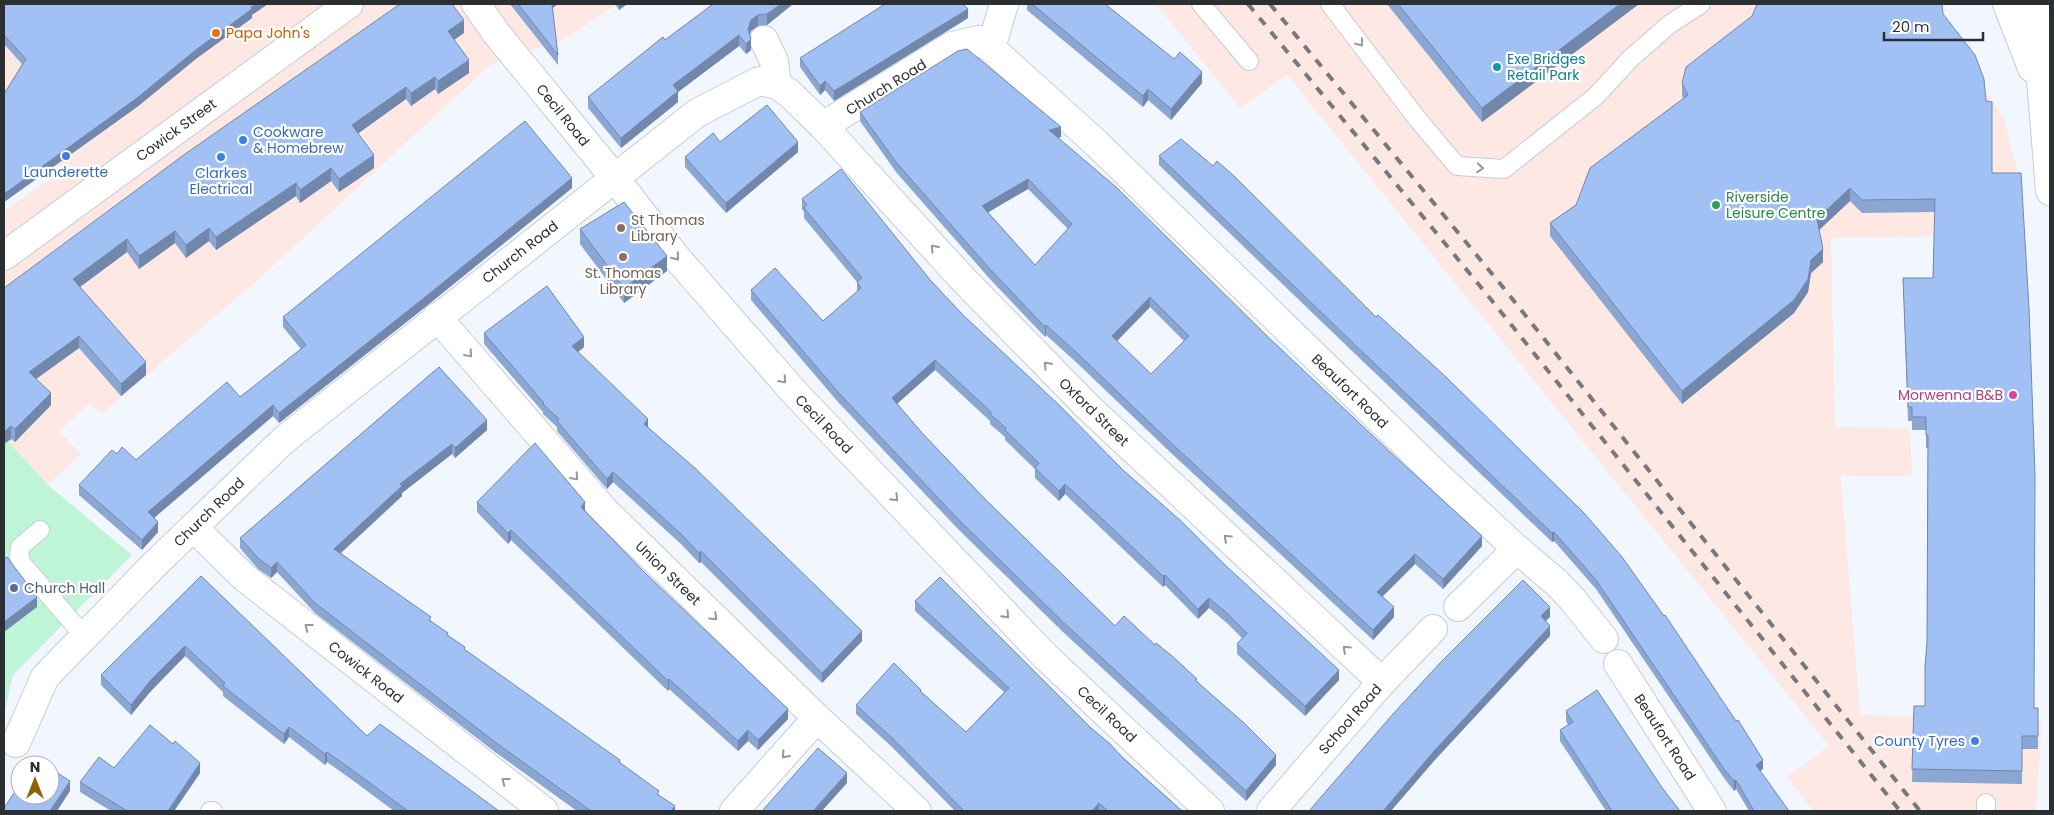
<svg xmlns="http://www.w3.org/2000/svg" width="2054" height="815" viewBox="0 0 2054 815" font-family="Poppins,sans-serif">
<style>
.commercial{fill:#fde8e3}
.green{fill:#bff5d7}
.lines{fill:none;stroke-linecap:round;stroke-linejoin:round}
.lane-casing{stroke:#c6ccd5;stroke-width:20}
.street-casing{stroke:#c6ccd5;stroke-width:30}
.secondary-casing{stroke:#c6ccd5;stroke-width:30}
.highway-casing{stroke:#c6ccd5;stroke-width:30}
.lane{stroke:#fff;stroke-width:18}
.street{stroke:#fff;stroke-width:28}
.secondary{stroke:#fff;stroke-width:28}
.highway{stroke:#fff;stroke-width:28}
.rail{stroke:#767a7f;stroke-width:4;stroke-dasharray:9 9;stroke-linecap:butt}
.wall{fill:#8aa6d2;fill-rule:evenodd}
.shaded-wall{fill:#7187ab}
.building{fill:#a1c1f4;stroke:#7187ab;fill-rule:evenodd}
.oneway{stroke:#969798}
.food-dot{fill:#e8710a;stroke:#fff;stroke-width:2}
.culture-dot{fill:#0f9aa8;stroke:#fff;stroke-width:2}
.shop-dot{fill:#3f7fe0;stroke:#fff;stroke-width:2}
.leisure-dot{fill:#2e9e5b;stroke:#fff;stroke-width:2}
.education-dot{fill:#8d6e63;stroke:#fff;stroke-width:2}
.hotel-dot{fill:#d1479c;stroke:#fff;stroke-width:2}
.service-dot{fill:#5c6f8a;stroke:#fff;stroke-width:2}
.labels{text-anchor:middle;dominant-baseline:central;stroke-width:4.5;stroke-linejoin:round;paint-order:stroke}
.food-label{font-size:14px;fill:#c56008;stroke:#fff;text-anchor:start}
.culture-label{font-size:14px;fill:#0d838f;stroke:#fff;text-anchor:start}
.street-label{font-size:14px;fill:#2c2f32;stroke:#fff}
.shop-label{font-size:14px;fill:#366cbe;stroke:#fff}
.leisure-label{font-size:14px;fill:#27864d;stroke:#fff;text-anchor:start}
.education-label{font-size:14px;fill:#785e54;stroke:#fff;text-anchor:start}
.hotel-label{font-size:14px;fill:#b23c85;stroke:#fff;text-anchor:end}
.service-label{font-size:14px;fill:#4e5e75;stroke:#fff;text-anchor:start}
</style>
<rect width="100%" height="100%" fill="#f2f7ff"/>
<g class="commercial">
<polygon points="4,4 618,4 563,40 489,66 261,277 102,414 90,403 59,431 81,454 48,485 4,437 4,211 63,170 28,123 4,104"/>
<polygon points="1156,4 1930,4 2004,119 2020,182 1963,236 1831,238 1835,427 1910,428 1912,476 1841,476 1860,715 2042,720 2036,811 1813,811 1787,777 1829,746 1287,75 1240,108"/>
</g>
<polygon class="green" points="4,437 48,485 132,555 13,675 4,715"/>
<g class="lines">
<g class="lane-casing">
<g id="lane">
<polyline points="1201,4 1249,61"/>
<polyline points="1330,4 1419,121 1457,166 1504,169 1596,96 1631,58 1670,24 1701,4"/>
<polyline points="40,530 20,547 19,556 22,564 85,637"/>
<polyline points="210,811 213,811"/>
<polyline points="1986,811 1986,803"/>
</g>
</g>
<g class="street-casing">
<g id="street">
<polyline points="476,4 496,33 614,177 676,257 794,392 1045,656 1210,811"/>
<polyline points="764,40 774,61 777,85"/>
<polyline points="991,48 1004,4"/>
<polyline points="823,126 952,46 978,40 991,48 1096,143 1439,477 1517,549 1558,584 1573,600 1604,639"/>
<polyline points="437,317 604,510 817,718 917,811"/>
<polyline points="193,527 245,578 544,811"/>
<polyline points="1458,607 1517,549"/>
<polyline points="1618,664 1712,811"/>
<polyline points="16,743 45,677 155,564 285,439 697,113 759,81 777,85 789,93 823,126 960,276 1087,406 1382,682"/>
<polyline points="734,811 817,718"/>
<polyline points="1271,811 1382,682 1433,629"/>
</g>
</g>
<g class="secondary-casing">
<polyline id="secondary" points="4,256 349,4"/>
</g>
<g class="highway-casing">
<g id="highway">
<polyline points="2007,4 2032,68"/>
<polyline points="2035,4 2050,191"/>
</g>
</g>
<use href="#lane" class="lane"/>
<use href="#street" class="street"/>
<use href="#secondary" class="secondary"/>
<use href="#highway" class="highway"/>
<g class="rail">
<polyline points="1248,4 1489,297 1900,811"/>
<polyline points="1270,4 1502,286 1920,811"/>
</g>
</g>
<g class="wall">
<polygon points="4,4 252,15 252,18 197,58 137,107 4,202 4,94 22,64 4,44"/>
<polygon points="510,4 558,4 552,8 558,55 558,65"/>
<polygon points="615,4 627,4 619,10"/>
<polygon points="709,4 793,4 767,25 758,26 751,31 750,35 751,50 746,54 739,46 678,92 678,102 621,148 588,108 588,97 711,6"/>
<polygon points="1027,4 1105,4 1202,83 1171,120 1148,100 1143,107 1027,10"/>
<polygon points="1387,4 1639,4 1482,122"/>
<polygon points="1943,14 1992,173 2034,708 2038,708 2038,749 2022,749 2022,784 1912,782 1914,706 1925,706 1927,642 1928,448 1926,448 1926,430 1912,430 1912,421 1908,421 1903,278 1933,278 1935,212 1862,213 1850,201 1819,230 1823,262 1811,273 1808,292 1794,313 1682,404 1550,236 1550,223 1576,205 1684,99 1682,96 1682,83"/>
<polygon points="968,18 834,101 825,90 820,95 800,67 800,58"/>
<polygon points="464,33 454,40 469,73 438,94 435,89 411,106 406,99 358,133 374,168 339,192 331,181 300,203 296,196 216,250 209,241 186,258 175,243 139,269 127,252 80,287 146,375 121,396 79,348 36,379 51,405 15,442 11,439 4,444 4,288"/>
<path d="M860,112l201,25 -3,1 209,198 215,210 -39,43 -28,-25 -33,33 12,20 -21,23 -203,-188 -93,-89 -31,-28 -1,2 -56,-59 -93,-106 -36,-51zM1028,189l40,40 -33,36 -47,-53zM1150,307l34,34 -33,33 -34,-33z"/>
<polygon points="720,142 798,152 726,213 685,167 685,157"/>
<polygon points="1159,156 1376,317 1763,769 1760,771 1789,811 1749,811 1736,789 1734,791 1724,778 1596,589 1554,541 1552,542 1351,350 1159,165"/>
<polygon points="572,188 424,308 279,423 273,416 154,518 158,532 142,550 79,495 79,485 117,454 136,460 240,397 301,349 283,327 283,317"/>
<polygon points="802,199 931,281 963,315 1123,470 1339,680 1305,716 1237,654 1237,644 1242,638 1228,624 1209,608 1198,619 1165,585 1163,587 1065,494 1059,501 1035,478 1035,469 1005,440 1005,437 990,424 990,421 935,370 897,404 923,434 984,498 1115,626 1155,645 1197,681 1276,765 1246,801 1063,632 958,529 838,402 751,300 751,290 823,321 857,292 857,282 804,218 804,212 802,209"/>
<polygon points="580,229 667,271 624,303 580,244"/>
<polygon points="484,333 584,347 578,352 648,428 862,641 822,683 701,562 699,563 682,545 613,482 607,489 557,431 557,427 543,414 543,412 484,344"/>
<polygon points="439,367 487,430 455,458 452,454 402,493 402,496 341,553 431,621 465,650 620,762 659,795 675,811 577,811 495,752 315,613 277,572 271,578 258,569 240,548 240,538"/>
<polygon points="477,502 585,512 788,719 758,750 748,741 738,751 669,689 668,691 511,540 508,544 477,512"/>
<polygon points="201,576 367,736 499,811 394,811 355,782 327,762 325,765 289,737 284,744 223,696 223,692 185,656 150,692 131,715 101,685 101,675"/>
<polygon points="915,601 1091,728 1182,811 955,811 892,747 856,714 856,705 921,692 966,732 1004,692 915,611"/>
<polygon points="1566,711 1663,789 1680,811 1606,811 1560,741 1560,730 1568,725 1566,721"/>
<polygon points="114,768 200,773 174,811 111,811 80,792 80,782"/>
</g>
<g class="shaded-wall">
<polygon points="256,4 268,4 252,15 252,18 197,58 137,107 4,202 4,194"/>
<polygon points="551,4 558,4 551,9"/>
<polygon points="619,4 627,4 619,10"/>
<polygon points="781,4 793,4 767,25 767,14"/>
<polygon points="1620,4 1639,4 1482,122 1482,108"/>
<polygon points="968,9 968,18 834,101 834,91"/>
<polygon points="758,15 758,26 751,31 748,39 748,29 751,20"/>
<polygon points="464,20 464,33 448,44 448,31"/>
<polygon points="739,35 739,46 678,92 678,102 621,148 621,138 673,85"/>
<polygon points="751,39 751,50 746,54 746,44"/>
<polygon points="469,60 469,73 438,94 438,81"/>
<polygon points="1202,72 1202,83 1171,120 1171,109"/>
<polygon points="435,77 435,89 411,106 411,93"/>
<polygon points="825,81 825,90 820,95 820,86"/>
<polygon points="406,87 406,99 352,138 352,125"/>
<polygon points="1148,89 1148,100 1143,107 1143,96"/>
<polygon points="1061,127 1061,137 1049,140 1049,130"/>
<polygon points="798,142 798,152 726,213 726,203"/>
<polygon points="374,155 374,168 339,192 339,179"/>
<polygon points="331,168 331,181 300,203 300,190"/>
<polygon points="572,178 572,188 424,308 279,423 279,413"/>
<polygon points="1028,179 1028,189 982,216 982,206"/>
<polygon points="296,183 296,196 216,250 216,237"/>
<polygon points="1850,188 1850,201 1817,232 1817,219"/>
<polygon points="209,228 209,241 186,258 186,245"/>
<polygon points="175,231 175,243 139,269 139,256"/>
<polygon points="127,239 127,252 73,292 73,279"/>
<polygon points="1823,249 1823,262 1811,273 1808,292 1794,313 1682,404 1682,391 1811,260"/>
<polygon points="667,256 667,271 624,303 624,288"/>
<polygon points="1150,297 1150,307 1112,346 1112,336"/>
<polygon points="1046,325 1046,335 1045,337 1045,327"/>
<polygon points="79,336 79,348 29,384 29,372"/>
<polygon points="584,337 584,347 572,357 572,346"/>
<polygon points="935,360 935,370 892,408 892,398"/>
<polygon points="146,362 146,375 121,396 121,384"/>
<polygon points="51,393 51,405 15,442 15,429"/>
<polygon points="273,405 273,416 148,523 148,512"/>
<polygon points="648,419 648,429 644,424"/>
<polygon points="487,420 487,430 455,458 455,448"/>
<polygon points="11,426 11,439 4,444 4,432"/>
<polygon points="452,444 452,454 402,493 402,496 334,559 334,549 400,484"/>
<polygon points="613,472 613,482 607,489 607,479"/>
<polygon points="1065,484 1065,494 1059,501 1059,491"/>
<polygon points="585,502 585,512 581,507"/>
<polygon points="158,522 158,532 142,550 142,540"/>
<polygon points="511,530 511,540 508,544 508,533"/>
<polygon points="1554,532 1554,541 1552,542 1552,533"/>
<polygon points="1482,536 1482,546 1443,589 1443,579"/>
<polygon points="701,551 701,562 699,563 699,553"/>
<polygon points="1415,554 1415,564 1377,602 1377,592"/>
<polygon points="277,562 277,572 271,578 271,568"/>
<polygon points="1165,575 1165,585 1163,587 1163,576"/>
<polygon points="37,597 37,607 4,632 4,622"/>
<polygon points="1209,598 1209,608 1198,619 1198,609"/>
<polygon points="1394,607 1394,617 1373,640 1373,630"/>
<polygon points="1550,607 1550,617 1541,626 1541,616"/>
<polygon points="1550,626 1550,636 1434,761 1391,811 1383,811 1434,751"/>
<polygon points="862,631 862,641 822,683 822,673"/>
<polygon points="185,646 185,656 150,692 131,715 131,705 150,681"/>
<polygon points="1339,670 1339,680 1305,716 1305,706"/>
<polygon points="669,679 669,689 668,691 668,681"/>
<polygon points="788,709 788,719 758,750 758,740"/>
<polygon points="289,727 289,737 284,744 284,734"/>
<polygon points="748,730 748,741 738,751 738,741"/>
<polygon points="327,752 327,762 325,765 325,754"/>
<polygon points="1276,755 1276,765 1246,801 1246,791"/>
<polygon points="1763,760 1763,769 1756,774 1756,765"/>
<polygon points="200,763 200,773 174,811 168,811"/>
<polygon points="847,773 847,783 822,811 813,811"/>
<polygon points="1736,780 1736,789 1734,791 1734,781"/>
<polygon points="70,781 70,791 57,811 50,811"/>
<polygon points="1099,803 1099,811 1092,811"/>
<polygon points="675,806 675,811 671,811"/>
</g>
<g class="building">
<polygon points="4,4 256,4 251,7 252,9 197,49 137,98 4,194 4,94 26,59 4,35"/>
<polygon points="400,4 452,4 464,20 448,31 469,60 438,81 435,77 411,93 406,87 352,125 374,155 339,179 331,168 300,190 296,183 216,237 209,228 186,245 175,231 139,256 127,239 73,279 146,362 121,384 79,336 29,372 51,393 15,429 11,426 4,432 4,288 185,154"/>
<polygon points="518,4 552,4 558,55"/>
<polygon points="713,4 781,4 767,14 758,15 751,20 748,29 751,39 746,44 739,35 673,85 678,91 621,138 588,97 663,37 665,40"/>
<polygon points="885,4 963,4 968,9 834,91 825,81 820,86 800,58"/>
<polygon points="1032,4 1105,4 1174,59 1180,52 1202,72 1171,109 1148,89 1143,96"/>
<polygon points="1398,4 1620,4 1482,108"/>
<polygon points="1757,4 1942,4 1943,14 1975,55 1984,79 1986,101 1992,102 1992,173 2021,173 2029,308 2035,475 2034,708 2038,708 2038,736 2022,736 2022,771 1912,769 1914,706 1925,706 1925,667 1927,642 1928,435 1926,435 1926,417 1912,417 1912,407 1908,407 1903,278 1933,278 1935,199 1862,200 1850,188 1817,219 1823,249 1811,260 1808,279 1794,300 1682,391 1550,223 1576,205 1590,168 1688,95 1682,83 1686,67 1752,16"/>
<path d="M967,49l94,78 -12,3 67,57 151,149 123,116 92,84 -39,43 -28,-25 -38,38 17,15 -21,23 -203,-188 -93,-89 -31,-28 -1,2 -56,-59 -93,-106 -36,-50 98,-61zM1028,179l44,45 -37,41 -53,-59zM1150,297l39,39 -38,38 -39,-38z"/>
<polygon points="767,105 798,142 726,203 685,157 713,133 720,142"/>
<polygon points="525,121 572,178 424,298 279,413 273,405 148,512 158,522 142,540 79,485 112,450 117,454 122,447 136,460 227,382 240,397 306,345 283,317"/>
<polygon points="1181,139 1213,166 1217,161 1234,176 1376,317 1378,315 1446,377 1584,513 1622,557 1664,616 1665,615 1736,721 1738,720 1763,760 1756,765 1789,811 1754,811 1736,780 1734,781 1724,769 1596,580 1554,532 1552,533 1351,341 1159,156"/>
<polygon points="841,169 931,281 963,315 1059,405 1123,470 1181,521 1225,565 1339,670 1305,706 1237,644 1247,633 1228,614 1209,598 1198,609 1165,575 1163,576 1065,484 1059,491 1035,468 1039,463 1005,430 1006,428 990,414 991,412 935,360 892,398 923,434 984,498 1115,626 1124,616 1155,645 1156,643 1172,656 1197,679 1195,680 1244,723 1276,755 1246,791 1063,622 958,519 838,392 751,290 775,268 823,321 861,288 857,282 862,278 804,208 807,205 802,199"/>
<polygon points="624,202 667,256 624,288 580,229"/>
<polygon points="547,286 584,337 572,346 648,419 644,424 696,469 862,631 822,673 701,551 699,553 682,535 613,472 607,479 557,421 559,419 543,404 544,403 484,333"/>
<polygon points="439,367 487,420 455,448 452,444 400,484 402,486 334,549 431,617 429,620 448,633 447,635 465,647 464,649 600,746 620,760 619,762 659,791 657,794 675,806 671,811 591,811 495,742 315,603 277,562 271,568 258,558 240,538"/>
<polygon points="535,443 585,502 581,507 646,574 788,709 758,740 748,730 738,741 669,679 668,681 511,530 508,533 477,502"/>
<polygon points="7,557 37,597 4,622 4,559"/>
<polygon points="201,576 367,736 380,724 499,811 408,811 355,772 327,752 325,754 289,727 284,734 223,686 225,683 185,646 150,681 131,705 101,675"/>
<polygon points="940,577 1091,728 1109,743 1124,759 1182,811 1108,811 1099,803 1092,811 964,811 892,738 856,705 894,663 921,690 920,691 966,732 1009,688 915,601"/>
<polygon points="1523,580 1550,607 1541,616 1550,626 1434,751 1383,811 1309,811 1393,714 1440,663"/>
<polygon points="1597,690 1663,789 1680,811 1612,811 1560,730 1573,722 1566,711"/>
<polygon points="150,725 173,744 175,741 200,763 168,811 127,811 80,782 99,757 114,768"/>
<polygon points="818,748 847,773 813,811 762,811"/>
<polygon points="37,759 46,765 32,765"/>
<polygon points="50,768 70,781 50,811 4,811 4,808 20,784 20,795 50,795"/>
</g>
<defs><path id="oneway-chevron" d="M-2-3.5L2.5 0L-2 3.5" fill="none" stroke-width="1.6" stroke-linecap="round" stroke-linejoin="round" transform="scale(1.25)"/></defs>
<g class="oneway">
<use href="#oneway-chevron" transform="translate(1360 43) rotate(53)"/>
<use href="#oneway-chevron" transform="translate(1480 168) rotate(4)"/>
<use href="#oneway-chevron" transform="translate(934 248) rotate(-132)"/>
<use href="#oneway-chevron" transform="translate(676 257) rotate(51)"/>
<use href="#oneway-chevron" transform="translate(469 354) rotate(49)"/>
<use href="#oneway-chevron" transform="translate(1047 365) rotate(-134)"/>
<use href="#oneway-chevron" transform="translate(783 380) rotate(49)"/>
<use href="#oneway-chevron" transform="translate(575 477) rotate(49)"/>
<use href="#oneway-chevron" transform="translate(895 498) rotate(46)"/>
<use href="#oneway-chevron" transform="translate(1227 538) rotate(-137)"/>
<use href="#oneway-chevron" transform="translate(1006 615) rotate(47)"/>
<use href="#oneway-chevron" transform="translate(714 617) rotate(44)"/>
<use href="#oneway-chevron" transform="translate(308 627) rotate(-142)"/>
<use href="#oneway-chevron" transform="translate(1346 649) rotate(-137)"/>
<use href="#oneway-chevron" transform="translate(785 755) rotate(132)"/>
<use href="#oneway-chevron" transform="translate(505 781) rotate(-142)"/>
</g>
<circle class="food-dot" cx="216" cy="33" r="5"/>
<circle class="culture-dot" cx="1497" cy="67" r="5"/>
<g class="shop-dot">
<circle cx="243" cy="140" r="5"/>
<circle cx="66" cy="156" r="5"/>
<circle cx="221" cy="157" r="5"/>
<circle cx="1975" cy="741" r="5"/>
</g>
<circle class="leisure-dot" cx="1716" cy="205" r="5"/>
<g class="education-dot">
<circle cx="621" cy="228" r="5"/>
<circle cx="623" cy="257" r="5"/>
</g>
<circle class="hotel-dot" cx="2013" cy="395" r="5"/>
<circle class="service-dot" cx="14" cy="588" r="5"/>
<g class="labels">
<g class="food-label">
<text x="226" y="33">Papa John's</text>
</g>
<g class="culture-label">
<text x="1507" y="59">Exe Bridges<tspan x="1507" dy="16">Retail Park</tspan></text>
</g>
<g class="street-label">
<text transform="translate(886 87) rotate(-32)">Church Road</text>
<text transform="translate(563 115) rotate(51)">Cecil Road</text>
<text transform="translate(176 130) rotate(-36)">Cowick Street</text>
<text transform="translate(520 252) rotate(-38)">Church Road</text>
<text transform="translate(1350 391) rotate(44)">Beaufort Road</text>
<text transform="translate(1094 412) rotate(44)">Oxford Street</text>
<text transform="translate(824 424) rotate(46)">Cecil Road</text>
<text transform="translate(209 512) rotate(-44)">Church Road</text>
<text transform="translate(668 573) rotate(44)">Union Street</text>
<text transform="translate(366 672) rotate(38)">Cowick Road</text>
<text transform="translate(1107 714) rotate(43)">Cecil Road</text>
<text transform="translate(1350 719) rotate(-49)">School Road</text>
<text transform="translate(1665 737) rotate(57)">Beaufort Road</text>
</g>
<g class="shop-label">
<text x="253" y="132" text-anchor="start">Cookware<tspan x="253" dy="16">&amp; Homebrew</tspan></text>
<text x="66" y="172">Launderette</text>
<text x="221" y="173">Clarkes<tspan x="221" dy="16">Electrical</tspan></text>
<text x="1965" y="741" text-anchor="end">County Tyres</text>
</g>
<g class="leisure-label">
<text x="1726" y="197">Riverside<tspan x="1726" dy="16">Leisure Centre</tspan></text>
</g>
<g class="education-label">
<text x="631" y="220">St Thomas<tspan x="631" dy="16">Library</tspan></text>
<text x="623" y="273" text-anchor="middle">St. Thomas<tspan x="623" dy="16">Library</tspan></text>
</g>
<g class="hotel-label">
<text x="2003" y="395">Morwenna B&amp;B</text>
</g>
<g class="service-label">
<text x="24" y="588">Church Hall</text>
</g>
</g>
<rect width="2054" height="815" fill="none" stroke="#2c2f32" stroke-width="10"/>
<g transform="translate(35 780)"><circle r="24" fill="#ffffff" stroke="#abacad"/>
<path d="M0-4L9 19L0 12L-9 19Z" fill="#8e6308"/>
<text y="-8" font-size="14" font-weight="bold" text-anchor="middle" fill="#2c2f32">N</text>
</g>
<path d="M1884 32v8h99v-8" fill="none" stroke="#2c2f32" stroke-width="2.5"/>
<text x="1892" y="32" font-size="15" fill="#2c2f32" stroke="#ffffff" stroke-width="4" paint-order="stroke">20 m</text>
</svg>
